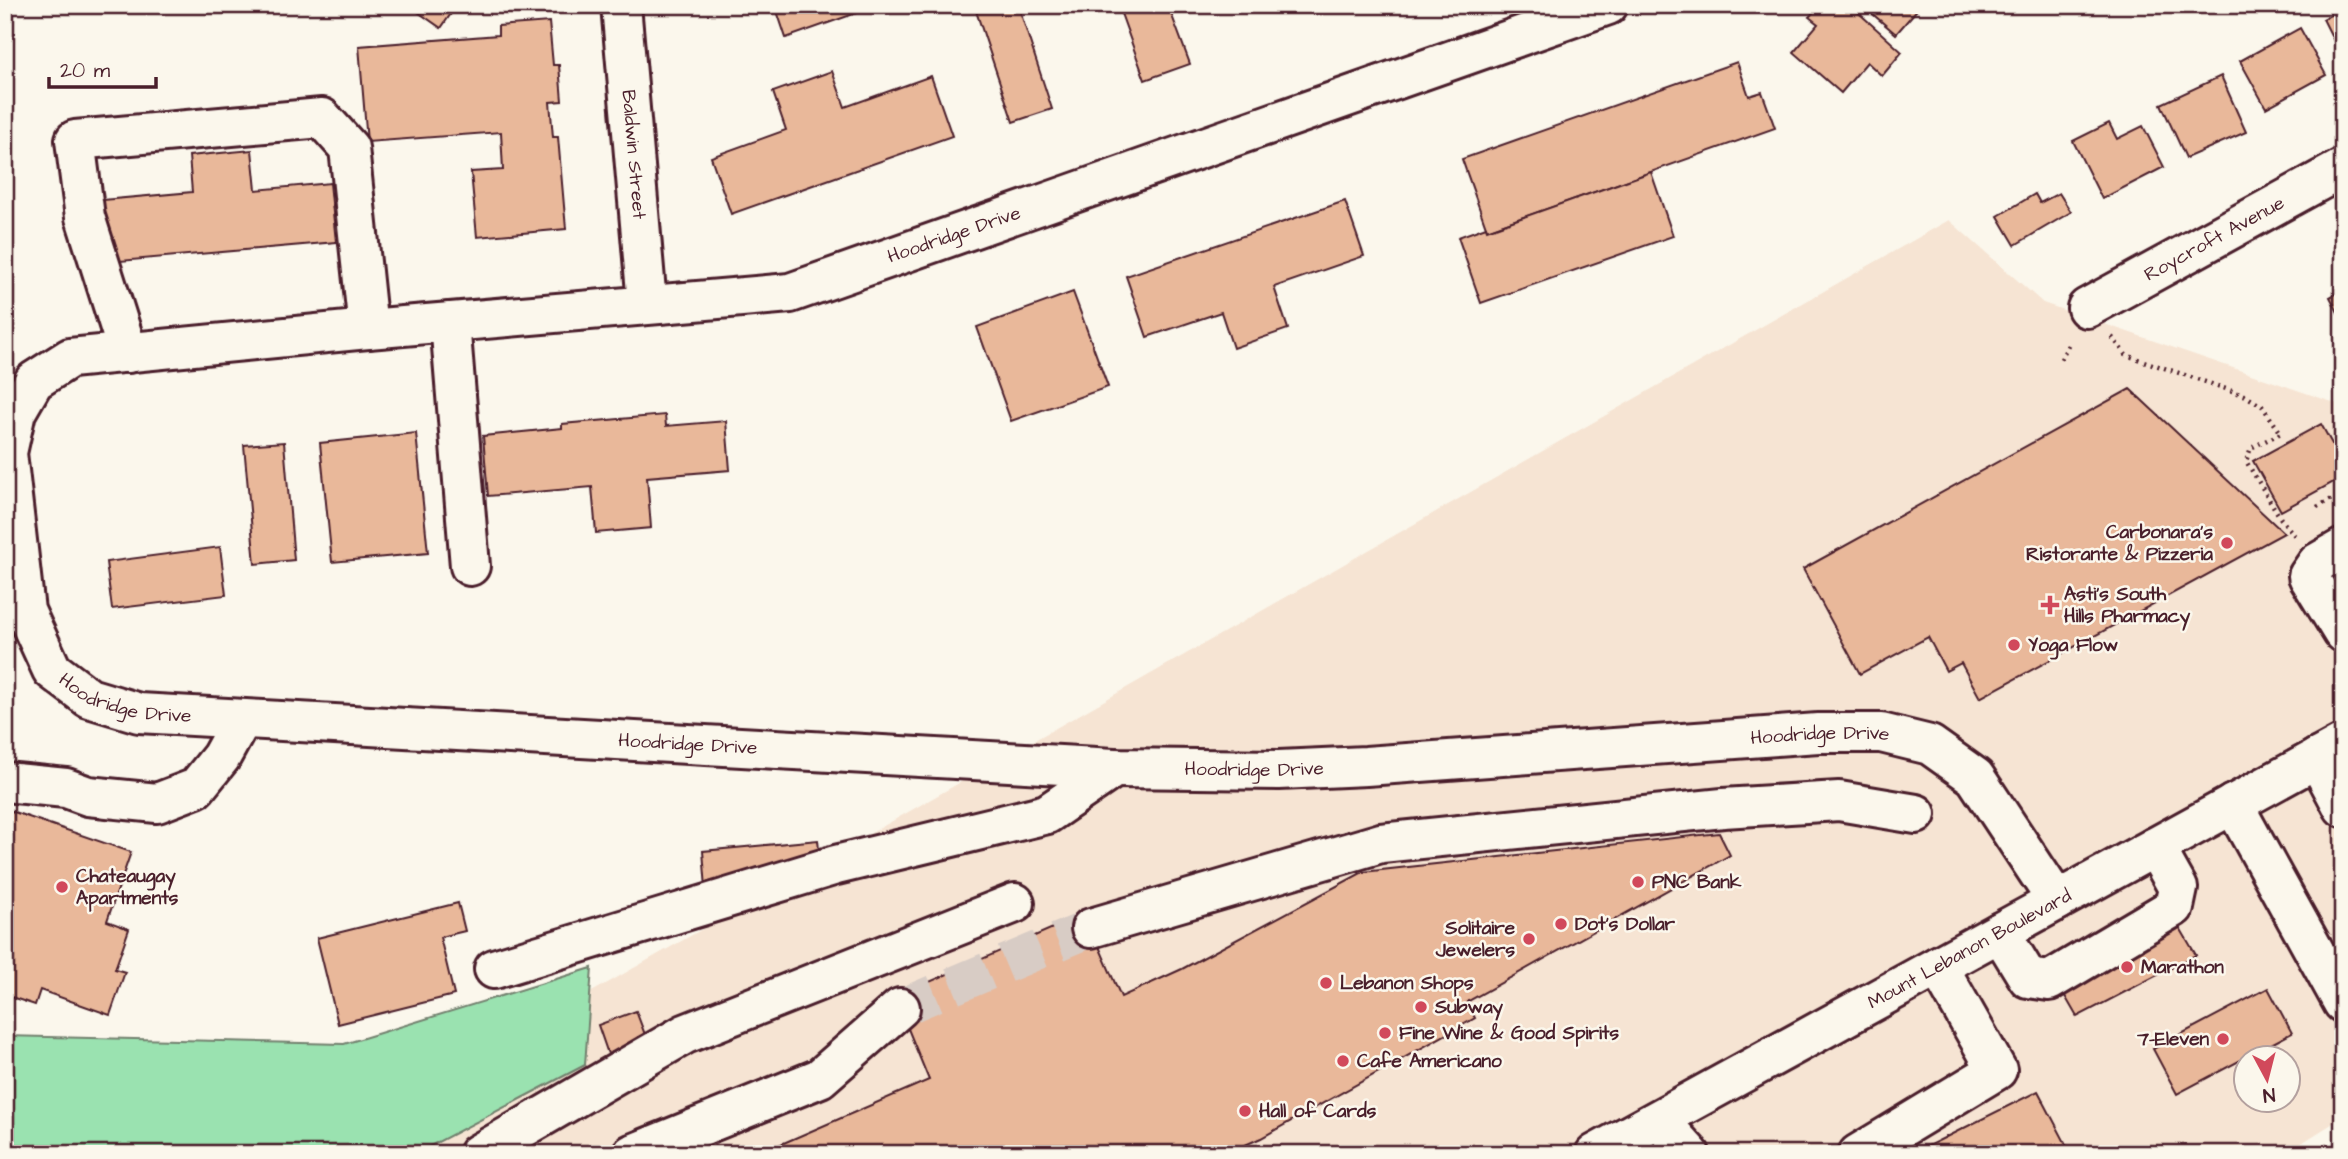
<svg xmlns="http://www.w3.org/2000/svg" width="2348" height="1159" viewBox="0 0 2348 1159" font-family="'Architects Daughter',sans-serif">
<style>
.built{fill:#f6e4d3;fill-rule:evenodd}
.green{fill:#9ae2b0;stroke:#72806e;stroke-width:2}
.building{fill:#e9b89a;stroke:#4a1f2b;stroke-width:2}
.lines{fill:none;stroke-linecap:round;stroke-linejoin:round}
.minor-tunnel{stroke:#d8ccc5;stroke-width:38;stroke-dasharray:38 19;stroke-linecap:butt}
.minor-casing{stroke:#4a1f2b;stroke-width:44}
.path{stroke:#4a1f2b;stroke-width:4.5;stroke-dasharray:2 5;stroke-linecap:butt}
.minor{stroke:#fbf7ec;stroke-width:38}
.poi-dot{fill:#d1495b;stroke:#fbf7ec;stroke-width:2.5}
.labels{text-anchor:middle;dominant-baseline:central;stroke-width:5;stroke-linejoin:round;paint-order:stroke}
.street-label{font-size:19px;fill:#4a1f2b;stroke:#fbf7ec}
.poi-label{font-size:19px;font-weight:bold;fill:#4a1f2b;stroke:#fbf7ec;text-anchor:start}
</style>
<rect width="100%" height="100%" fill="#fbf7ec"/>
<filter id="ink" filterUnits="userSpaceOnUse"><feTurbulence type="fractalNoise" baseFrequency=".0143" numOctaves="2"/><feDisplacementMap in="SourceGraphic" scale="14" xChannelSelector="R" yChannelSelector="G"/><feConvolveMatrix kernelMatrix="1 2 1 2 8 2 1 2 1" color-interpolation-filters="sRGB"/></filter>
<g filter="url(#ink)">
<path class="built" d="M1949,220l94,83 295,101 5,5v708l-59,37h-1987l198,-107zM2246,1058h42v42h-42z"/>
<polygon class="green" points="592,968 585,1065 415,1154 5,1154 5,1036 344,1044"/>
<g class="building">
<polygon points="408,5 457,5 441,28"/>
<polygon points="775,5 879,5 786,38"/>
<polygon points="974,5 1018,5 1052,109 1013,122"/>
<polygon points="1118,5 1168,5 1190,64 1145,80"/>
<polygon points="1820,5 1850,5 1902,52 1882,76 1867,62 1841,93 1794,52 1818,24 1809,17"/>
<polygon points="1862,5 1921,5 1896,34"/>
<polygon points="2343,8 2343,59 2323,19"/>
<polygon points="549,22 553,65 559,65 562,101 550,102 553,137 558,137 566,229 477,237 471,172 503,170 501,132 367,142 359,46 498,35 498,26"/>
<polygon points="2300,28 2326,75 2266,108 2240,61"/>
<polygon points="1737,62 1749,96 1762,92 1775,128 1487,230 1462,159"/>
<polygon points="832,71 845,107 931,76 952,136 731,214 711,157 786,130 773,92"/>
<polygon points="2221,76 2246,132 2186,158 2161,104"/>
<polygon points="2109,123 2117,139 2143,126 2164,167 2102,199 2073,141"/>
<polygon points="252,150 256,190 330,183 336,242 109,262 103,200 192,192 189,156"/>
<polygon points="1651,172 1673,236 1481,303 1458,237 1486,227 1487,230"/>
<polygon points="2059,193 2071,212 2015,245 1998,216 2035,194 2040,203"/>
<polygon points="1345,201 1364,256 1274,287 1288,329 1233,348 1221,312 1147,337 1126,276"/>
<polygon points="2343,290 2343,322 2330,297"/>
<polygon points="1073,292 1108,387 1011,421 977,327"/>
<polygon points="2130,389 2284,533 1980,698 1961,663 1946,671 1928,637 1860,674 1803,569"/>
<polygon points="665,415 666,426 726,421 730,470 647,477 651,528 596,533 592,487 488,496 483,436 562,428 562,424"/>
<polygon points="2321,424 2343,464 2343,477 2281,511 2253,461"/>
<polygon points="416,433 428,553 332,562 320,443"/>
<polygon points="284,442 294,560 255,564 244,445"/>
<polygon points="220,547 226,595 112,609 106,562"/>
<polygon points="11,811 131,852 107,921 129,929 115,969 125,972 110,1015 40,990 35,1005 5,995 5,826"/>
<polygon points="1719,833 1730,855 1467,1002 1475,1018 1261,1138 1225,1154 754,1154 779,1145 929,1080 895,997 1085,914 1121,997 1182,969 1363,872"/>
<polygon points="818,840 820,860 706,888 703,851"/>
<polygon points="458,903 465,931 440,937 454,995 338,1024 317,938"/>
<polygon points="2176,921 2196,955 2077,1017 2058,984"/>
<polygon points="2268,988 2292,1033 2177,1094 2153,1049"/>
<polygon points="636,1011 647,1040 608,1054 598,1025"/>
<polygon points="2038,1091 2067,1146 2052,1154 1912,1154"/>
</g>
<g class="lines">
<polyline class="minor-tunnel" points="900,1008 1091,928"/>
<g class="minor-casing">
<g id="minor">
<path id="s1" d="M621,5l26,299"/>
<path id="s2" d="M1608,5l-818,288 -422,36 -298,29 -36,23 -18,31 -9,41 18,158 27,59 37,28 50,15 975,55 165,2 87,-4 452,-33h63l49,12 45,32 82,124"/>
<path id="s3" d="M2087,308l256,-140"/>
<polyline points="450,322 470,566"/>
<polyline points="128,353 85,217 75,140 322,118 349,148 368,329"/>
<polyline points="2343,548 2317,563 2308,576 2343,633"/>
<polyline points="2317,758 2343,807"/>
<polyline points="5,782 66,788 88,796 157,803 196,788 221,757 242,719"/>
<polyline points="2233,804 2343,1003"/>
<polyline points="1091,928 1381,843 1723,808 1839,801 1916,814"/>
<polyline points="2000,932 2028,978 2049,981 2174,907 2178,888 2155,847"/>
<polyline points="494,969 836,865 1047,814 1114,768"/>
<polyline points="1659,1120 1690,1154"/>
<polyline points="478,1154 685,1034 1015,903"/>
<polyline points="632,1154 820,1078 900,1008"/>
<path id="s4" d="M1595,1154l748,-410"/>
<polyline points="1858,1154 1997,1070 1938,966"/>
</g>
</g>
<g class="path">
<polyline points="2112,337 2126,355 2244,395 2262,406 2281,433 2251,448 2246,461 2281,519 2295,536"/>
<polyline points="2061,359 2070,341"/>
<polyline points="2317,507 2343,493"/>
</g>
<use href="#minor" class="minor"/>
</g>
</g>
<g class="poi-dot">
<circle cx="2227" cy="543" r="7"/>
<path d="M2046.5 594.5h7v7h7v7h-7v7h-7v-7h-7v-7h7z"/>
<circle cx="2014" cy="645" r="7"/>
<circle cx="1638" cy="882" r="7"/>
<circle cx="62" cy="887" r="7"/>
<circle cx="1561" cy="924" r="7"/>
<circle cx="1529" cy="939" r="7"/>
<circle cx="2127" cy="967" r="7"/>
<circle cx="1326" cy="983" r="7"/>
<circle cx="1421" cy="1007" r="7"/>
<circle cx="1385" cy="1033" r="7"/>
<circle cx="2223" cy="1039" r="7"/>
<circle cx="1343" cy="1061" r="7"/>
<circle cx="1245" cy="1111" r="7"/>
</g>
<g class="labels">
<g class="street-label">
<text stroke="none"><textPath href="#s1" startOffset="150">Baldwin Street</textPath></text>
<text transform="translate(954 235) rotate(-19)">Hoodridge Drive</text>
<text stroke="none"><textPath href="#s3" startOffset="145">Roycroft Avenue</textPath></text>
<text stroke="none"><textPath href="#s2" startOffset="2016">Hoodridge Drive</textPath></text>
<text stroke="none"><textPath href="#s2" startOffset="3717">Hoodridge Drive</textPath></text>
<text stroke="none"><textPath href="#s2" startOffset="2583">Hoodridge Drive</textPath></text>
<text stroke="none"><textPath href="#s2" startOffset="3150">Hoodridge Drive</textPath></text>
<text stroke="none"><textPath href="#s4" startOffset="427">Mount Lebanon Boulevard</textPath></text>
</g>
<g class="poi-label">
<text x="2213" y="532" text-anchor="end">Carbonara's<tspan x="2213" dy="22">Ristorante &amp; Pizzeria</tspan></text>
<text x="2064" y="594">Asti's South<tspan x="2064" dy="22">Hills Pharmacy</tspan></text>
<text x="2028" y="645">Yoga Flow</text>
<text x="76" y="876">Chateaugay<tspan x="76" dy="22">Apartments</tspan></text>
<text x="1652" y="882">PNC Bank</text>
<text x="1575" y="924">Dot's Dollar</text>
<text x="1515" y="928" text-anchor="end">Solitaire<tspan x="1515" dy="22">Jewelers</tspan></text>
<text x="2141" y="967">Marathon</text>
<text x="1340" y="983">Lebanon Shops</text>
<text x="1435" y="1007">Subway</text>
<text x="1399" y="1033">Fine Wine &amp; Good Spirits</text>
<text x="2209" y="1039" text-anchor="end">7-Eleven</text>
<text x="1357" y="1061">Cafe Americano</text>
<text x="1259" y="1111">Hall of Cards</text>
</g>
</g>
<rect width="2348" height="1159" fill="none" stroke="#fbf7ec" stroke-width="28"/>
<rect x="14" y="14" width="2320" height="1131" fill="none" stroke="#4a1f2b" stroke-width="2.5" filter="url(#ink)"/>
<g transform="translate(2267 1079) rotate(173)"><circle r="33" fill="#fbf7ec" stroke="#b4a19f" stroke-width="2"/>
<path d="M0-5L12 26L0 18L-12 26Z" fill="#d1495b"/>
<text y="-10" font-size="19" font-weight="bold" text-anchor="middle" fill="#4a1f2b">N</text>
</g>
<path d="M49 77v10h107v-10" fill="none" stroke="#4a1f2b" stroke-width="3.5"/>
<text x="60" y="77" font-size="21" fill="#4a1f2b" stroke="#fbf7ec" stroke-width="5" paint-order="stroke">20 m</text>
</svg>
